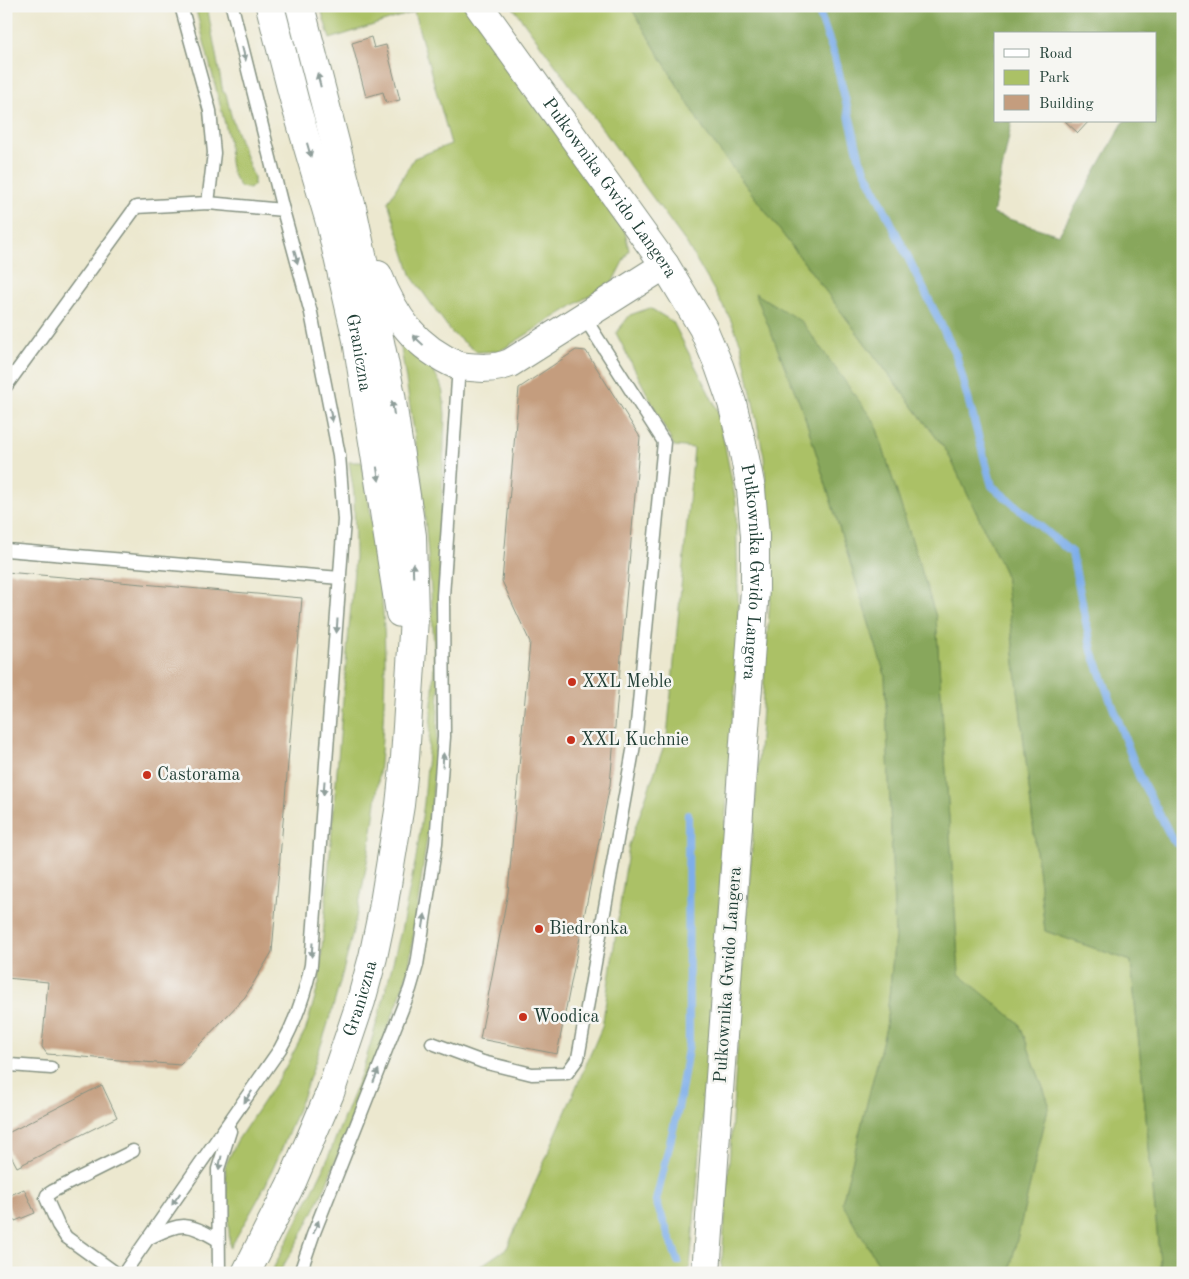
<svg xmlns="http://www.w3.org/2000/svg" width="1189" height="1279" viewBox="0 0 1189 1279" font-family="'Old Standard TT',serif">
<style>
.green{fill:#abc166;stroke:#657f4d}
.forest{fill:#88a75b;stroke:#547248;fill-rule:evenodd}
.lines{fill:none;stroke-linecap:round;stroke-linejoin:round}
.stream{stroke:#7eaee9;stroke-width:8}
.building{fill:#c49d7e}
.lane-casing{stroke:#869282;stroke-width:15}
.secondary-casing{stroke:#869282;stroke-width:30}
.highway-casing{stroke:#869282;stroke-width:30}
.lane{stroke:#fff;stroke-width:12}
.secondary{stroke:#fff;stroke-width:28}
.highway{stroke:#fff;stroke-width:28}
.oneway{fill:#8f9e9a}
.poi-dot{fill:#c8321e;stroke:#f6f6f2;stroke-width:2}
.labels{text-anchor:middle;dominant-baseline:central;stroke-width:5;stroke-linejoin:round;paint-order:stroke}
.street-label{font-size:18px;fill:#1f3d34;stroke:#f6f6f2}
.poi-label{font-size:18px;fill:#1f3d34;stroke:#f6f6f2;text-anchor:start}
</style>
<rect width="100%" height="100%" fill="#f6f6f2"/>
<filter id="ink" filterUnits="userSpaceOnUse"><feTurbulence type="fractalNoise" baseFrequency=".02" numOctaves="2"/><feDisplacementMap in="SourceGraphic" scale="10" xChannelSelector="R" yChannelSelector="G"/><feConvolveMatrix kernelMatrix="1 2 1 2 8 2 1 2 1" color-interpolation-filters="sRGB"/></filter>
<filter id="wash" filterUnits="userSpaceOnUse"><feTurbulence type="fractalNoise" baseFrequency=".0096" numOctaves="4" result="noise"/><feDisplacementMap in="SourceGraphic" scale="20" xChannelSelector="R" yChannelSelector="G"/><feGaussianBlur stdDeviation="1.12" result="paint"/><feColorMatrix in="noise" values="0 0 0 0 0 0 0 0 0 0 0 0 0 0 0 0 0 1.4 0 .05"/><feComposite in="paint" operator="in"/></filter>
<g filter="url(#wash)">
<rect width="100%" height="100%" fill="#ece8cf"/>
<g class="green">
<path d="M195,6h12l16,86 3,2 6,25 22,59v7l-4,4 -9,-2c-13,-15 -11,-28 -12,-47z"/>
<polygon points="320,6 467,6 624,227 629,250 613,281 500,351 477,352 452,333 412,277 388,202 414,158 451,144 414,12 330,39"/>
<polygon points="512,6 630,6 704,130 948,453 1005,573 1045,931 1131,961 1161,1273 1009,1273 1049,1104 1019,1023 959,975 936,617 875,423 756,294 804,414 885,675 895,936 886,1027 842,1203 884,1273 721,1273 772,571 764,457 741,344 729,316 687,244"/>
<polygon points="650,308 673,322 718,411 736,502 739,634 707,1072 690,1267 684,1273 470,1273 507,1248 602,1027 629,845 667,737 694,448 674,446 616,333 630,315"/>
<path d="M400,342h3c12,12 30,25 37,41 4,9 4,21 5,31l-6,169 1,85 -3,66 -5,67 -23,167 -11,34 -74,188 -22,44 -23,39h-8l52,-103 40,-101 19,-64 19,-74 15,-73 8,-55 9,-112 1,-43 -3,-57 -9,-109z"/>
<path d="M349,462h13c11,64 23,133 23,199 -1,180 -43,359 -119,523 -11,22 -24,43 -36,64l-5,-82 12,-25 47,-71 22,-41 13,-46 36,-425 -1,-64z"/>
</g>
<g class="forest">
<path d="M630,6h553v1267h-22l-30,-312 -86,-30 -40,-358 -57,-120 -244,-323zM995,34h160v87h-31l-65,114 -66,-21 19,-93h-17z"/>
<polygon points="755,293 802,322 875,423 936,617 959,974 1019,1023 1049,1104 1009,1273 884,1273 842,1203 886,1027 895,936 885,675 804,414"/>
</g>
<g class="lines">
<g class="stream">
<polyline points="817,6 835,57 860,160 956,355 992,486 1072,553 1092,651 1139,776 1173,840 1183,848"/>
<polyline points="678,1261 656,1201 678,1109 689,1043 688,814"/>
</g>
</g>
<g id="blocks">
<g class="building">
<polygon points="371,37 374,48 386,45 400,100 386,103 383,92 366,97 352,43"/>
<polygon points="1065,121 1089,121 1078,133"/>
<polygon points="576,350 586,351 640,437 610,785 557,1054 480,1039 508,892 530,642 502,581 519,388"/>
<polygon points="6,572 302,598 272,952 245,997 180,1065 47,1054 42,1047 48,982 6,978"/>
<polygon points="102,1085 117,1117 17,1167 6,1146 6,1134"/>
<polygon points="24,1189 35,1213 15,1221 6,1202 6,1197"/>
</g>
</g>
</g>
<g filter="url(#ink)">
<use href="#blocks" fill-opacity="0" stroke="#869282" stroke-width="1"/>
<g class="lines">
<g class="lane-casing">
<g id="lane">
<polyline points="181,6 210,111 214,153 208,203"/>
<polyline points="6,386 136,207 208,203 283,210"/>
<polyline points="6,550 340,578"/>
<polyline points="432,1043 483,1062 532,1074 567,1073 578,1058 636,734 664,442 584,317"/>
<polyline points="6,1061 10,1065 51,1068"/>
<path d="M151,1237c32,-15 36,-15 67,3"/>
<polyline points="116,1273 66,1237 58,1225 46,1198 47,1195 53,1191 133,1151"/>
<path d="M124,1273l156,-224c15,-26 25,-55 31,-84l33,-445 -5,-65 -28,-142 -28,-103 -51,-204"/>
<polyline points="219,1273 218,1169 230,1131"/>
<polyline points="300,1273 313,1235 410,989 417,965 436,843 444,737 443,596 459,366"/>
</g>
</g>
<g class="secondary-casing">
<g id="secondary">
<path id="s1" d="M479,6l186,259 38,63 16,38 13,37 11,45 8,41 4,47v53l-49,684"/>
<path d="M459,366c18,2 34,4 51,-3l155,-98"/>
</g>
</g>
<g class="highway-casing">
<g id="highway">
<path id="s2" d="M270,6l25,97 35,119 27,118 43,273"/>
<path d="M378,275c17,43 37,72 81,91"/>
<path id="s3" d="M246,1273l46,-91 38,-89 31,-92 12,-44 10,-48 17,-104 5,-47 9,-140 -2,-82 -21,-141 -38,-183 -53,-206"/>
</g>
</g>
<use href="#lane" class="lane"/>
<use href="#secondary" class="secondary"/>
<use href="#highway" class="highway"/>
</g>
<defs><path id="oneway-solid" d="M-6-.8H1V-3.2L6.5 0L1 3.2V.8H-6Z" transform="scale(1.25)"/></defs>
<g class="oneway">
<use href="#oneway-solid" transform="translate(244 54) rotate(76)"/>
<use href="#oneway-solid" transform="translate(319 80) rotate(-104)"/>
<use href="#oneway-solid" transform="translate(309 150) rotate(74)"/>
<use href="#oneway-solid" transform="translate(296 257) rotate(75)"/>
<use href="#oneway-solid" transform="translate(418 340) rotate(-137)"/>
<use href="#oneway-solid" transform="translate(393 408) rotate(-98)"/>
<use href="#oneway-solid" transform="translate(331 415) rotate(79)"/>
<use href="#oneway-solid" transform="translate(378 474) rotate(81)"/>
<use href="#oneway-solid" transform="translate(413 570) rotate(-92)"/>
<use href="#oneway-solid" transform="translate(337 626) rotate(94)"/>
<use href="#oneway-solid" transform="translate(443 760) rotate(-86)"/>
<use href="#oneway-solid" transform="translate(324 788) rotate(94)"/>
<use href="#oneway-solid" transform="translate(424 921) rotate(-81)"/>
<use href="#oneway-solid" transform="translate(312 950) rotate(94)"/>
<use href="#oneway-solid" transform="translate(376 1076) rotate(-68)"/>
<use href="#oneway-solid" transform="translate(248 1097) rotate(124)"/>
<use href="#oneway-solid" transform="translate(220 1163) rotate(102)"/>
<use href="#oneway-solid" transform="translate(176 1199) rotate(125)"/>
<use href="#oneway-solid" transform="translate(316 1227) rotate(-68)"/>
</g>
</g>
<g class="poi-dot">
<circle cx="572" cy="682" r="5"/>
<circle cx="571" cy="740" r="5"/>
<circle cx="147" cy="775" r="5"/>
<circle cx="539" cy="929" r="5"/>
<circle cx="523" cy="1017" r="5"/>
</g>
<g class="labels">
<g class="street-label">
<text stroke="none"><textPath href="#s1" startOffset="224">Pułkownika Gwido Langera</textPath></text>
<text stroke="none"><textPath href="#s2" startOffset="358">Graniczna</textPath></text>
<text stroke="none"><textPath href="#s1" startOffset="644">Pułkownika Gwido Langera</textPath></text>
<text transform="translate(728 975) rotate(-86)">Pułkownika Gwido Langera</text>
<text stroke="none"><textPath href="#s3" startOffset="298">Graniczna</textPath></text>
</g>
<g class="poi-label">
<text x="582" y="682">XXL Meble</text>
<text x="581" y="740">XXL Kuchnie</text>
<text x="157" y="775">Castorama</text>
<text x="549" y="929">Biedronka</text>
<text x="533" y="1017">Woodica</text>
</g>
</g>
<rect width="1189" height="1279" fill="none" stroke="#f6f6f2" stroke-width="25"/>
<rect x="994" y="32" width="162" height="90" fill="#f6f6f2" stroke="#a0aca6"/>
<rect x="1004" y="49" width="25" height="8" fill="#ffffff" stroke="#a0aca6"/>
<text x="1039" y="58" font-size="15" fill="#1f3d34">Road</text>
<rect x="1004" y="70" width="25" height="15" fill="#abc166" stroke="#a0aca6"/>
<text x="1039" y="82" font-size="15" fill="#1f3d34">Park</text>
<rect x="1004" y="95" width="25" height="15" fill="#c49d7e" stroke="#a0aca6"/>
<text x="1039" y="108" font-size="15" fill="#1f3d34">Building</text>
</svg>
